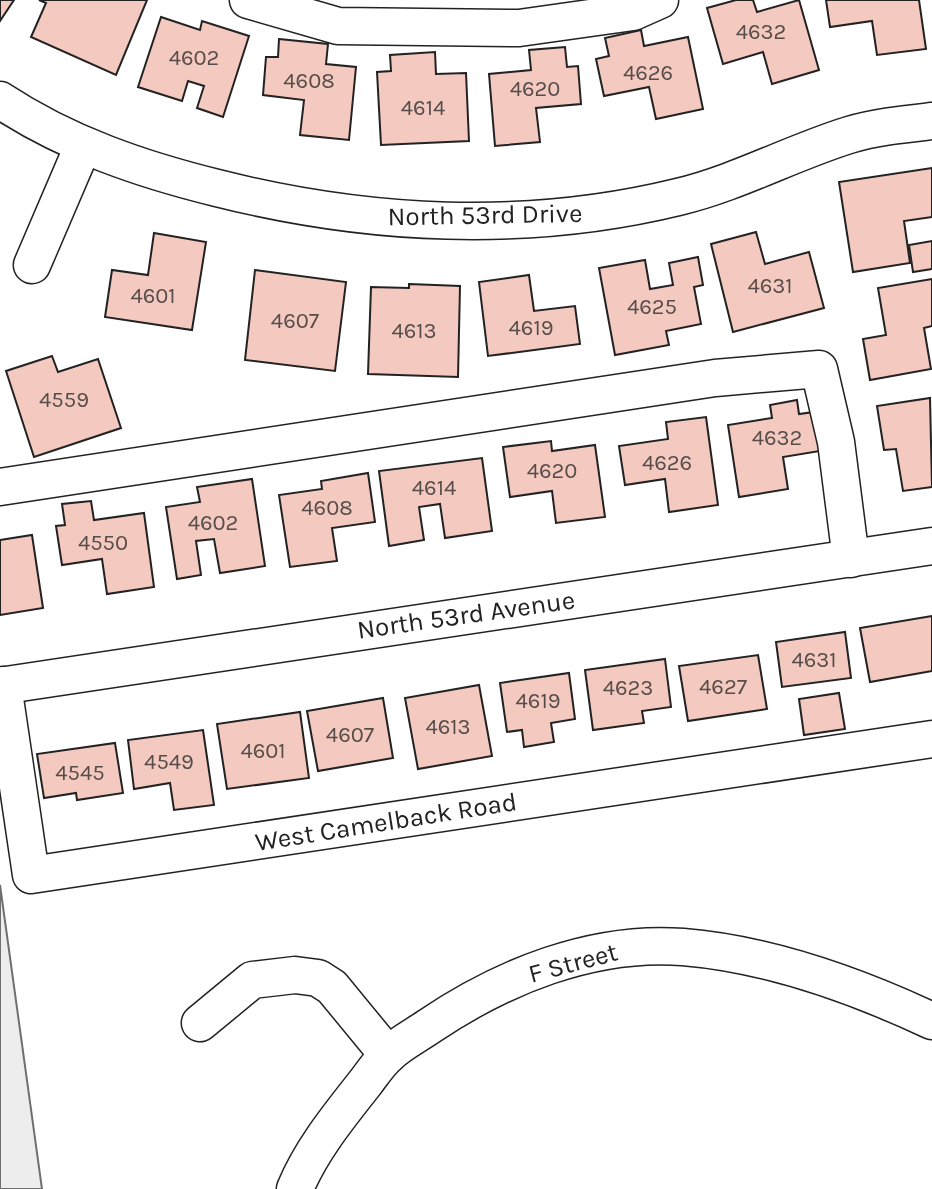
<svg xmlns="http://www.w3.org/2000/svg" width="932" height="1189" viewBox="0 0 932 1189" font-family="Karla,sans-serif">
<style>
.parking{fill:#ededed;stroke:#6f6f6f;stroke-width:2}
.building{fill:#f3c9c0;stroke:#222;stroke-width:2}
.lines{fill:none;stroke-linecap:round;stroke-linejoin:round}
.minor-casing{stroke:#222;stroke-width:39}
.minor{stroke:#fff;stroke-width:36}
.labels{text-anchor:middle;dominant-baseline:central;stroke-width:6;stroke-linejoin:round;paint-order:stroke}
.number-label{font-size:22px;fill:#564c4a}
.street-label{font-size:26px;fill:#222;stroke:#fff}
</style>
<rect width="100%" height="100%" fill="#fff"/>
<polygon class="parking" points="0,885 42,1189 0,1189"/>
<g class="building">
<polygon points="0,0 14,0 0,21"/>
<polygon points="39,0 147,0 116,75 31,37 46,3"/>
<polygon points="736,0 753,0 757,12 799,0 819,70 772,84 763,52 723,64 707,8"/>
<polygon points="826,0 919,0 926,49 877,55 872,21 830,27"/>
<polygon points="161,17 200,30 202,21 249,36 223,117 197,108 204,86 188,81 182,101 138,87"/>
<polygon points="641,30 644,46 688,37 703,109 656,119 649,87 604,96 596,59 609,56 605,38"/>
<polygon points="279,39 328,44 326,64 356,67 349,140 300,135 304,100 263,95 266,57 278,57"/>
<polygon points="565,47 567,67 578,66 581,104 536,108 540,142 495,146 489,74 531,70 529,50"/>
<polygon points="435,52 436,74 466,73 469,141 381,145 377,72 391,71 390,55"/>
<polygon points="932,168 932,217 904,221 910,263 853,272 839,182"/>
<polygon points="756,232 765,264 809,252 824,308 733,332 711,244"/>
<polygon points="154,233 206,242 192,330 105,317 112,270 148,275"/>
<polygon points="932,241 932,269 913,272 909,245"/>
<polygon points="698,257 703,285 694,287 701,324 666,331 669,345 615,355 599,268 645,260 650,289 673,285 669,263"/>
<polygon points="255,270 346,282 335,371 245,360"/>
<polygon points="529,275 534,311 575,306 580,344 488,356 479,282"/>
<polygon points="932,279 932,326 924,328 931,369 870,380 863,339 886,335 878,288"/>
<polygon points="409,284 460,286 458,377 368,374 371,287 409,288"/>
<polygon points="52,356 58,372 98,359 121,428 34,457 6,371"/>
<polygon points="930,398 932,487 903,491 896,449 884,450 877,406"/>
<polygon points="797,400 799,414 821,411 826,450 783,457 788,489 739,497 728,425 772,418 770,405"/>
<polygon points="706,417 718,505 669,512 665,479 625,485 619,446 668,439 666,422"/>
<polygon points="551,441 552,451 595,445 605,517 556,523 552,491 510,497 503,447"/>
<polygon points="482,458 492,531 445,538 440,504 419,507 424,540 389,546 379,471"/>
<polygon points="368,473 375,522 332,528 337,561 290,567 279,495 322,489 321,481"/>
<polygon points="252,479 265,566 220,573 214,539 196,541 201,575 177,579 166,507 200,502 197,487"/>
<polygon points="91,501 94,520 144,513 154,587 107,594 102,559 62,565 56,526 65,525 62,504"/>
<polygon points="32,535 43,608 0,615 0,540"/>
<polygon points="932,616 932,671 870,682 860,628"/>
<polygon points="845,632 851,678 782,687 776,642"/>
<polygon points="758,655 767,709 688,721 679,666"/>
<polygon points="665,659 671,707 642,711 644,723 593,730 585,670"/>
<polygon points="569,673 575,719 551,723 554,742 524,747 522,730 507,732 500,683"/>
<polygon points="479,685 492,756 418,769 405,698"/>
<polygon points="839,693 845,729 804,735 799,699"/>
<polygon points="383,698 393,758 318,771 307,711"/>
<polygon points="300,712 309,778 227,789 217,724"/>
<polygon points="203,730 214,805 174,810 170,783 134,789 128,740"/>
<polygon points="115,743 123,793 77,800 76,793 44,798 37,754"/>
</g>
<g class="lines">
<g class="minor-casing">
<g id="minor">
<polyline points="248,0 338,26 519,28 633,12 660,0"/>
<path d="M0,100c67,44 140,69 217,88 151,38 309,46 461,9 59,-14 113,-44 171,-62 26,-8 56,-11 83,-14"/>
<polyline points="32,265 83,146"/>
<polyline points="0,487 715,378 819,369 836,442 851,559"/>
<polyline points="3,685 31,875 932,739"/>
<polyline points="0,686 932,546"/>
<polyline points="200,1023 252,980 295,975 318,978 332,987 388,1055"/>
<path d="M295,1189c16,-39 44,-73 70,-106 7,-9 14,-20 23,-28 11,-11 27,-19 40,-28 74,-50 164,-87 255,-80 86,7 172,38 249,74"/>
</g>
</g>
<use href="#minor" class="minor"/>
</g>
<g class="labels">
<g class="number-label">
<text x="761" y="32">4632</text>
<text x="194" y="58">4602</text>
<text x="648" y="73">4626</text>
<text x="309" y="81">4608</text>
<text x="535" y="89">4620</text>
<text x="423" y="108">4614</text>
<text x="770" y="286">4631</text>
<text x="153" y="296">4601</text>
<text x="652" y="307">4625</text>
<text x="295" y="321">4607</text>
<text x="531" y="328">4619</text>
<text x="414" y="331">4613</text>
<text x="64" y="400">4559</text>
<text x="777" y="438">4632</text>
<text x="667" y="463">4626</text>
<text x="552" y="471">4620</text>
<text x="434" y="488">4614</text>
<text x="327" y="508">4608</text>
<text x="213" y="523">4602</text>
<text x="103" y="543">4550</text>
<text x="814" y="660">4631</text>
<text x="723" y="687">4627</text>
<text x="628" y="688">4623</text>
<text x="538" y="701">4619</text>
<text x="448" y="727">4613</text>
<text x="350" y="735">4607</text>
<text x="263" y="751">4601</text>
<text x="169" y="762">4549</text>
<text x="80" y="773">4545</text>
</g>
<g class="street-label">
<text transform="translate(485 215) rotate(-1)">North 53rd Drive</text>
<text transform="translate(466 615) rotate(-8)">North 53rd Avenue</text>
<text transform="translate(386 822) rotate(-9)">West Camelback Road</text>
<text transform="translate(573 963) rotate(-15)">F Street</text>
</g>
</g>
</svg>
